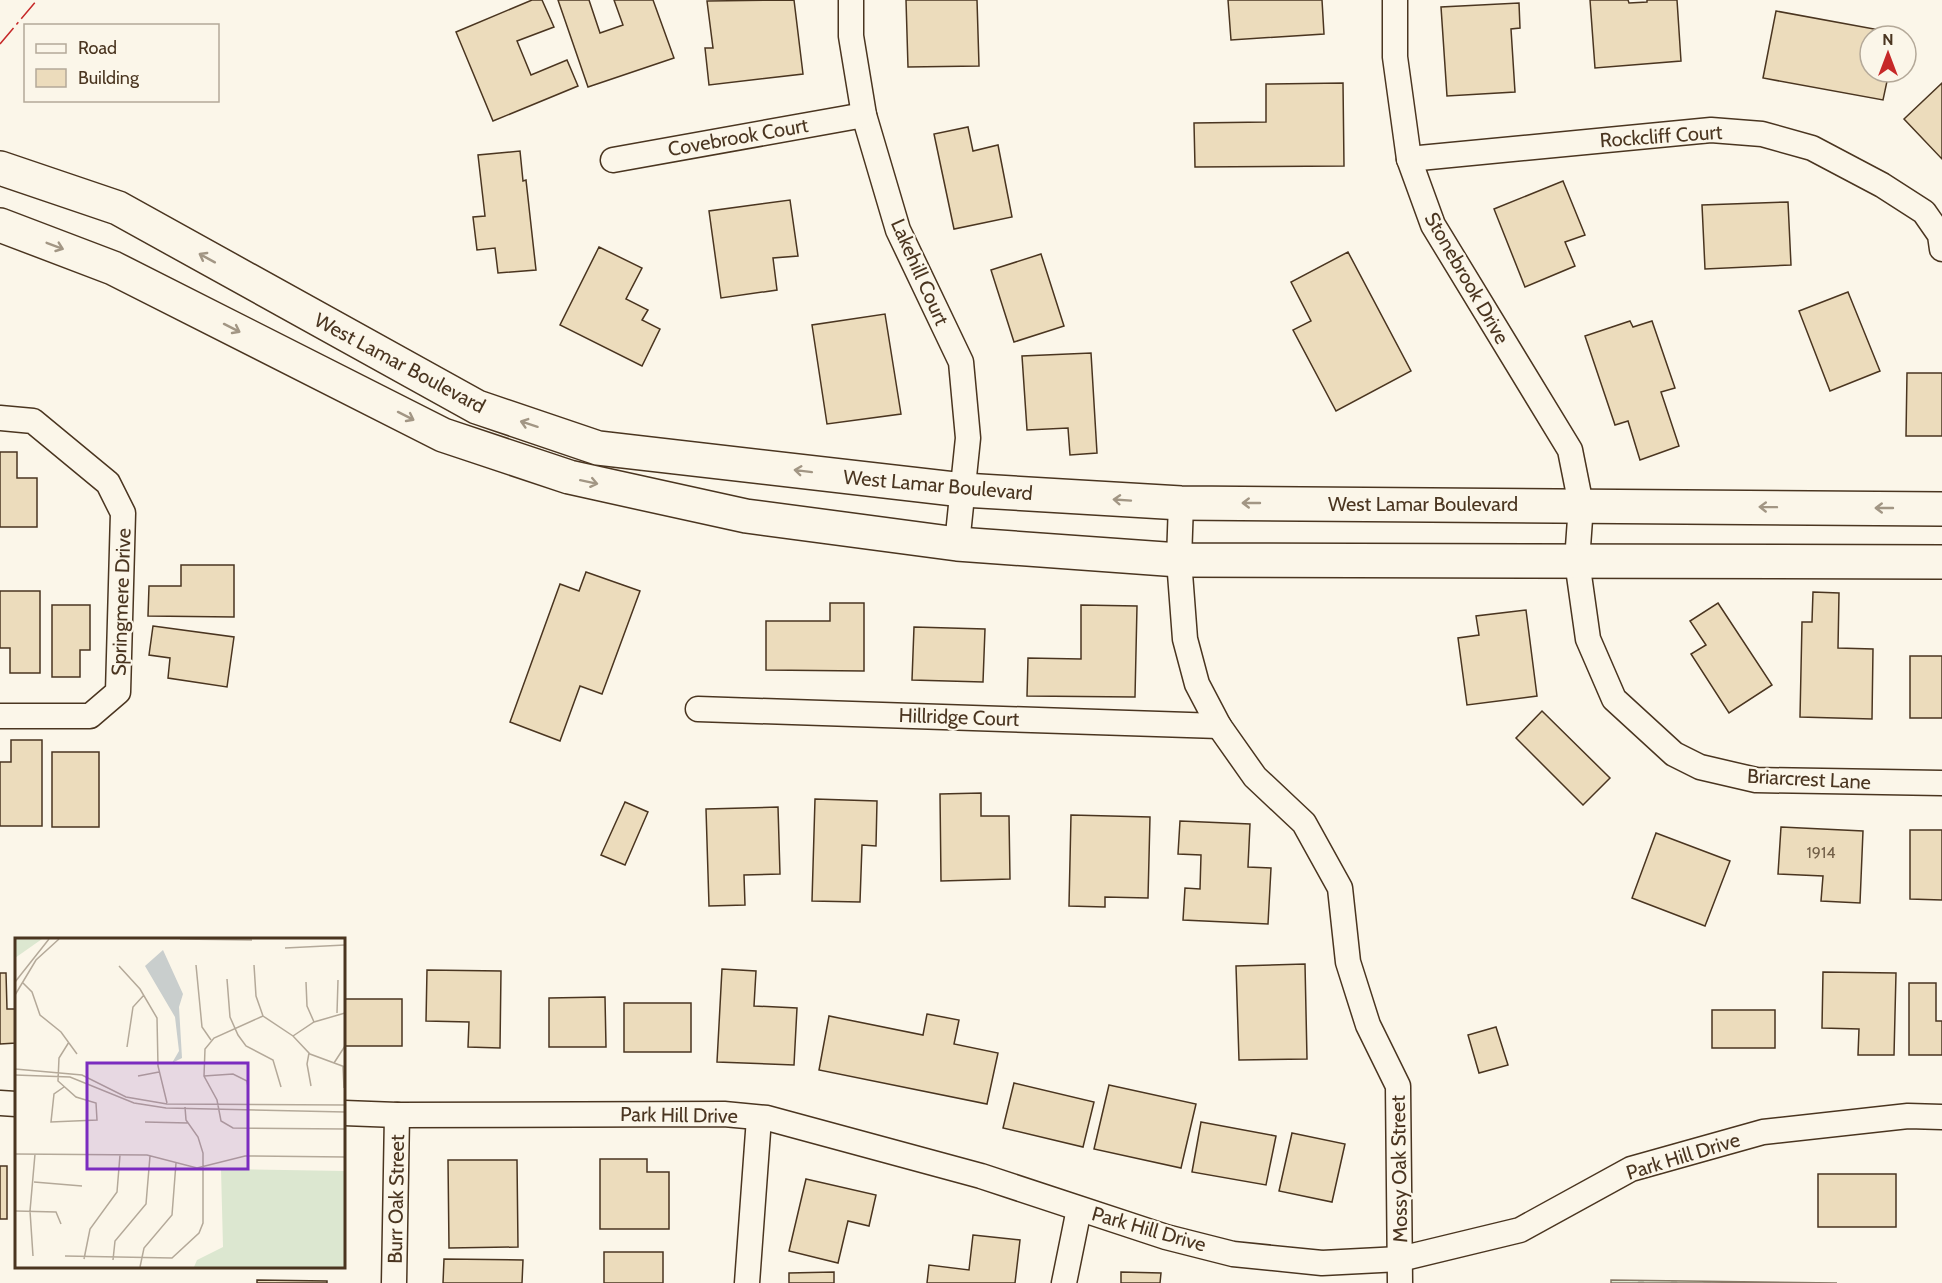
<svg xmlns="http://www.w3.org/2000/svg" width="1942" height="1283" viewBox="0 0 1942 1283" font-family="Cabin,sans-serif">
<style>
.forest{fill:url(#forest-firs);stroke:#887966;stroke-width:1.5}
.building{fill:#ecdcbc;stroke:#4a3520;stroke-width:1.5}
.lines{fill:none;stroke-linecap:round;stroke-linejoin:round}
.minor-casing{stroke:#4a3520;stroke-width:27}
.secondary-casing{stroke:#4a3520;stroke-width:36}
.minor{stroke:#fbf6e9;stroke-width:24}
.secondary{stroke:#fbf6e9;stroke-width:33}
.power{stroke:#c62828;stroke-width:1.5;stroke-dasharray:21 4.5 3 4.5;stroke-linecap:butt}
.oneway{stroke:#a29684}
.labels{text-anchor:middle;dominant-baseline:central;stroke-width:4.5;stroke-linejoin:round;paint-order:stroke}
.number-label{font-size:16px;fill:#725f47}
.street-label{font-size:20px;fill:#4a3520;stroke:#fbf6e9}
.inset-road{fill:none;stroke:#b4a999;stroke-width:1.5}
.view{fill:#7b2cbf;fill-opacity:0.15;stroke:#7b2cbf;stroke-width:3}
.inset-edge{fill:none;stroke:#4a3520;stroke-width:3}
</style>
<defs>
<pattern id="forest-firs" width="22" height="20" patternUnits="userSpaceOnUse" patternTransform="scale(1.5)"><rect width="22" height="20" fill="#dce7d0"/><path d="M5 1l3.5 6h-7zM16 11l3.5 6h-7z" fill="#bec7b2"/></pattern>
</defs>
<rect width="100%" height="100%" fill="#fbf6e9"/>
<polygon class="forest" points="1611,1280 1837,1283 1611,1283"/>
<g class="building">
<polygon points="532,0 542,0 554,27 517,41 531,75 567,60 578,86 493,121 456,32"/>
<polygon points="558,0 589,0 600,33 623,25 614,0 653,0 674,58 588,87"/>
<polygon points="794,0 803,74 709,85 705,48 713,48 707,1"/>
<polygon points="906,0 977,0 979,66 908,67"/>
<polygon points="1228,0 1322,0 1324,34 1231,40"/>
<polygon points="1590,0 1628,0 1629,3 1647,2 1647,0 1677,0 1681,61 1595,68"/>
<polygon points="1519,3 1520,28 1511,29 1515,92 1447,96 1441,7"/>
<polygon points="1776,11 1896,33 1895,36 1870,36 1870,72 1889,72 1883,100 1763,78"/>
<polygon points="1343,83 1344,166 1195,167 1194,123 1266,122 1266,84"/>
<polygon points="1942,83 1942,159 1904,119"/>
<polygon points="968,127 973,151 998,145 1012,217 954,229 934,134"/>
<polygon points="520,151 523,181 526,180 536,270 498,273 495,248 477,250 473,217 485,216 478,155"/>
<polygon points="1563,181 1585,235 1565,242 1575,266 1525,287 1494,209"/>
<polygon points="790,200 798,256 773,258 777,290 721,298 709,211"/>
<polygon points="1788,202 1791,265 1705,269 1702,205"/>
<polygon points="599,247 642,268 626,299 648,310 642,320 660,329 642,366 560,325"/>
<polygon points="1348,252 1411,371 1336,411 1293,330 1311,321 1291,282"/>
<polygon points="1041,254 1064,326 1014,342 991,270"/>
<polygon points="1848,292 1880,371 1830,391 1799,311"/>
<polygon points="885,314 901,414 827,424 812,325"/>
<polygon points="1630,321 1633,327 1652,321 1675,388 1661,392 1679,446 1640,460 1628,421 1615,425 1585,336"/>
<polygon points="1091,353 1097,453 1070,455 1068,428 1027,430 1022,356"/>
<polygon points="1907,373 1942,373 1942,436 1906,436"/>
<polygon points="0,452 17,452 17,478 37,478 37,527 0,527"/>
<polygon points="181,565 234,565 234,617 148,616 149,586 181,586"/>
<polygon points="586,572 640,591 602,694 580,686 560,741 510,722 560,584 579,591"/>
<polygon points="0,591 40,591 40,673 10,673 10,648 0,648"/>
<polygon points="1813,592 1839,593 1838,648 1873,649 1872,719 1800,717 1802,622 1812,622"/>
<polygon points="830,603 864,603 864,671 766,670 766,621 830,621"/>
<polygon points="1718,603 1772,685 1729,713 1691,654 1706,645 1690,621"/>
<polygon points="52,605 90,605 90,650 80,650 80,677 52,677"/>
<polygon points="1081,605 1137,606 1135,697 1027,696 1028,658 1081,659"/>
<polygon points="1526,610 1537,696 1467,705 1458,638 1479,635 1476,616"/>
<polygon points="153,626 234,637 227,687 168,678 170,658 149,655"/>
<polygon points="914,627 985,629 983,682 912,680"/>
<rect x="1910" y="656" width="32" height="62"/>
<polygon points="1542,711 1610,778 1583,805 1516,738"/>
<polygon points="11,740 42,740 42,826 0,826 0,762 11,762"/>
<rect x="52" y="752" width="47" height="75"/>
<polygon points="981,793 981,816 1009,816 1010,879 941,881 940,794"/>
<polygon points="815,799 877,801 876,846 862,845 860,902 812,901"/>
<polygon points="625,802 648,812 625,865 601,855"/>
<polygon points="778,807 780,874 744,875 745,905 709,906 706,809"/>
<polygon points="1071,815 1150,817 1148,898 1105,897 1105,907 1069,906"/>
<polygon points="1180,821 1250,824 1248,867 1271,868 1268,924 1183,920 1185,888 1200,889 1201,855 1178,854"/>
<polygon points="1781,827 1863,831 1860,903 1821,901 1823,876 1778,874"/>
<polygon points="1910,830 1942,830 1942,900 1910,899"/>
<polygon points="1656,833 1730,861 1705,926 1632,898"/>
<polygon points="1305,964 1307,1059 1239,1060 1236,966"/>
<polygon points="722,969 756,971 754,1006 797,1008 794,1065 717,1062"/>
<polygon points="427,970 501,971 500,1048 468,1047 469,1022 426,1021"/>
<polygon points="1823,972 1896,973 1894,1055 1858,1055 1859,1029 1822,1028"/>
<polygon points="0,973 6,973 7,1009 16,1009 16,1043 0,1044"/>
<polygon points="1909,983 1936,983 1936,1021 1942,1021 1942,1055 1909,1055"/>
<polygon points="605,997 606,1047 549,1047 549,998"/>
<rect x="344" y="999" width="58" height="47"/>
<rect x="624" y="1003" width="67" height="49"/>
<rect x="1712" y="1010" width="63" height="38"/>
<polygon points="927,1014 959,1020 954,1044 998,1053 987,1104 819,1070 829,1016 923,1035"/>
<polygon points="1496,1027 1508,1065 1479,1073 1468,1035"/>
<polygon points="1014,1083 1094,1102 1083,1147 1003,1128"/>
<polygon points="1109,1085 1196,1104 1181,1168 1094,1149"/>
<polygon points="1201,1122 1276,1136 1266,1185 1192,1172"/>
<polygon points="1292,1133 1345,1144 1332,1202 1279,1191"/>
<polygon points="600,1159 647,1159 647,1172 669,1172 669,1229 600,1229"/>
<polygon points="448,1160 517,1160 518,1247 449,1248"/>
<rect x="0" y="1166" width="7" height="53"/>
<rect x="1818" y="1174" width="78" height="53"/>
<polygon points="806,1179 876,1195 869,1226 848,1221 838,1263 789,1251"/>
<polygon points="973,1235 1020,1240 1015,1283 927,1283 929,1265 969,1270"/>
<rect x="604" y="1252" width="59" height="31"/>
<polygon points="444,1259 523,1260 522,1283 443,1283"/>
<polygon points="834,1272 834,1283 789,1283 789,1273"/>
<polygon points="1121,1272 1161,1273 1160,1283 1121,1283"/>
<polygon points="257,1280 327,1281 327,1283 257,1283"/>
</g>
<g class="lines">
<g class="minor-casing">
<g id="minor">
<polyline points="851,0 851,36 864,115 898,230 961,362 968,438 957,544"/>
<polyline points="1395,0 1395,57 1409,159 1433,225 1570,450 1581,505 1577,561 1588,639 1614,699 1674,754 1700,767 1756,780 1942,783"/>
<polyline points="1409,159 1711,130 1762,134 1812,148 1882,185 1924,212 1940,235 1942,249"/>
<polyline points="613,160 864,115"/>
<polyline points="0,418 33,421 108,483 123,513 118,692 90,716 0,716"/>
<polyline points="1181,503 1179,560 1185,639 1197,684 1219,726 1255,777 1304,823 1340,888 1348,962 1368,1025 1398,1086 1400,1283"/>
<polyline points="698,709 1219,726"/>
<polyline points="0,1103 16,1104"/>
<polyline points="344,1113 397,1115 724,1114 767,1118 981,1176 1166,1237 1233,1254 1322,1263 1400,1259 1520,1230 1631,1169 1763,1132 1908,1116 1942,1117"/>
<polyline points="394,1283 397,1115"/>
<polyline points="747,1283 759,1118"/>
<polyline points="1064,1283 1079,1209"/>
</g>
</g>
<g class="secondary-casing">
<g id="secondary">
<polyline points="0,168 118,208 477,407 598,448 963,490 1181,503 1942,509"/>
<polyline points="0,225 113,268 443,435 569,477 746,516 957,544 1179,560 1942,562"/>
</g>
</g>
<use href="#minor" class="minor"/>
<use href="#secondary" class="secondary"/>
<polyline class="power" points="0,44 37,0"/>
</g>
<defs><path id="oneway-shaft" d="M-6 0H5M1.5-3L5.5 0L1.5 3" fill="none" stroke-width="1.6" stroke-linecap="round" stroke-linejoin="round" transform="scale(1.5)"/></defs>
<g class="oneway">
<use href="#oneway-shaft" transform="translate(55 246) rotate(21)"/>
<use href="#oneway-shaft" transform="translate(207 258) rotate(-151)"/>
<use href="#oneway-shaft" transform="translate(232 328) rotate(27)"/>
<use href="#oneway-shaft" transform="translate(406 416) rotate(27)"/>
<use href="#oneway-shaft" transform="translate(529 424) rotate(-162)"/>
<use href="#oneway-shaft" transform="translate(803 471) rotate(-173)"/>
<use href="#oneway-shaft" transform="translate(589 482) rotate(12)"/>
<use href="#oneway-shaft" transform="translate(1122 500) rotate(-176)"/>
<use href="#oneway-shaft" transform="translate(1251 503) rotate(-180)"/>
<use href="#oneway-shaft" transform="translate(1768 507) rotate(-179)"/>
<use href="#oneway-shaft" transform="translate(1884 508) rotate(-180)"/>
</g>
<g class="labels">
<g class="number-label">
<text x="1821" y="852">1914</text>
</g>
<g class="street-label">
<text transform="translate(1661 136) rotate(-4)">Rockcliff Court</text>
<text transform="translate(738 137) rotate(-10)">Covebrook Court</text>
<text transform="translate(920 272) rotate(66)">Lakehill Court</text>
<text transform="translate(1467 278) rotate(60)">Stonebrook Drive</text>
<text transform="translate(400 363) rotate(28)">West Lamar Boulevard</text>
<text transform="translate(938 485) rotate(5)">West Lamar Boulevard</text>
<text x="1423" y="504">West Lamar Boulevard</text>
<text transform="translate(121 602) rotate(-88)">Springmere Drive</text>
<text transform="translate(959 717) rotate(2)">Hillridge Court</text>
<text transform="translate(1809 779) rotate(3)">Briarcrest Lane</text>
<text transform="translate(679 1115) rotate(1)">Park Hill Drive</text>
<text transform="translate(1683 1156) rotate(-17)">Park Hill Drive</text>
<text transform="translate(1399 1169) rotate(-91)">Mossy Oak Street</text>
<text transform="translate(396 1199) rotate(-89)">Burr Oak Street</text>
<text transform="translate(1149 1229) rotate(16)">Park Hill Drive</text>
</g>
</g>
<g transform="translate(15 938)">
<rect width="330" height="330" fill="#fbf6e9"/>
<path d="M0,1h27l-27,19zM206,231l124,2v96h-151l3,-7 26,-13z" fill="#dce7d0"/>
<path d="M148,12l20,44 -4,13 3,51 -10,5 7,-12 -4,-34 -30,-51z" fill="#c9cecd"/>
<path class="inset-road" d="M165,1l72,1M270,10l60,-3M181,27l6,62 9,13M239,27l2,31 7,20 30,20 17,18 35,13M104,28l21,23 17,29 1,48 9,37M212,41l3,38 8,18 8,11 27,14 8,27M0,44l34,-43M291,44l1,24 7,16M8,45l9,9 8,23 21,17 16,22M0,57l21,-35 23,-21M322,75l1,-33M248,78l-49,22 -9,11 -1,27 13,24 4,21 12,7 112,1M278,98l21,-14 31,-9M112,109l6,-40 11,-12M294,115l-2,11 4,22M319,125l11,-17M328,129l1,21M0,131l67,6 44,22 41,7 178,1M0,137l55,2 64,26 32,5 179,4M123,138l21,-4M189,138l29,-2 14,7 1,6M49,149l-10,7 -3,28 46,-2 -1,-17 -20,-6 -18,-16 1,-23 10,-16M130,184l43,1M0,216l132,1 50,13 48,-12 100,1M19,244l48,4M1,273l40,1 5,12M18,318l-3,-45 5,-57M50,318l107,2 27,-25 4,-10v-70l-5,-16 -12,-17 -1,-13M69,321l6,-30 27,-37 3,-37M98,322l2,-19 31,-37 4,-48M125,329l4,-19 28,-33 4,-52"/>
<path class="view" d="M72,125h161v106h-161z"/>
<rect width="330" height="330" class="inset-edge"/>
</g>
<rect x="24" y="24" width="195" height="78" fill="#fbf6e9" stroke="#b4a999" stroke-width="1.5"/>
<rect x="36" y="44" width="30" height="9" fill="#fbf6e9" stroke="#b4a999" stroke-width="1.5"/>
<text x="78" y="54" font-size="18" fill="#4a3520">Road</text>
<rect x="36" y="69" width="30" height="18" fill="#ecdcbc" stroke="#b4a999" stroke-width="1.5"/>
<text x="78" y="84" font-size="18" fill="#4a3520">Building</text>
<g transform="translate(1888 54)"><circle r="28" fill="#fbf6e9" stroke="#b4a999" stroke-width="1.5"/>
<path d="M0-4.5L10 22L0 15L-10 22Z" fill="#c62828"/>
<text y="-9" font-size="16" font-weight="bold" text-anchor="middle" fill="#4a3520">N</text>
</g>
</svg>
